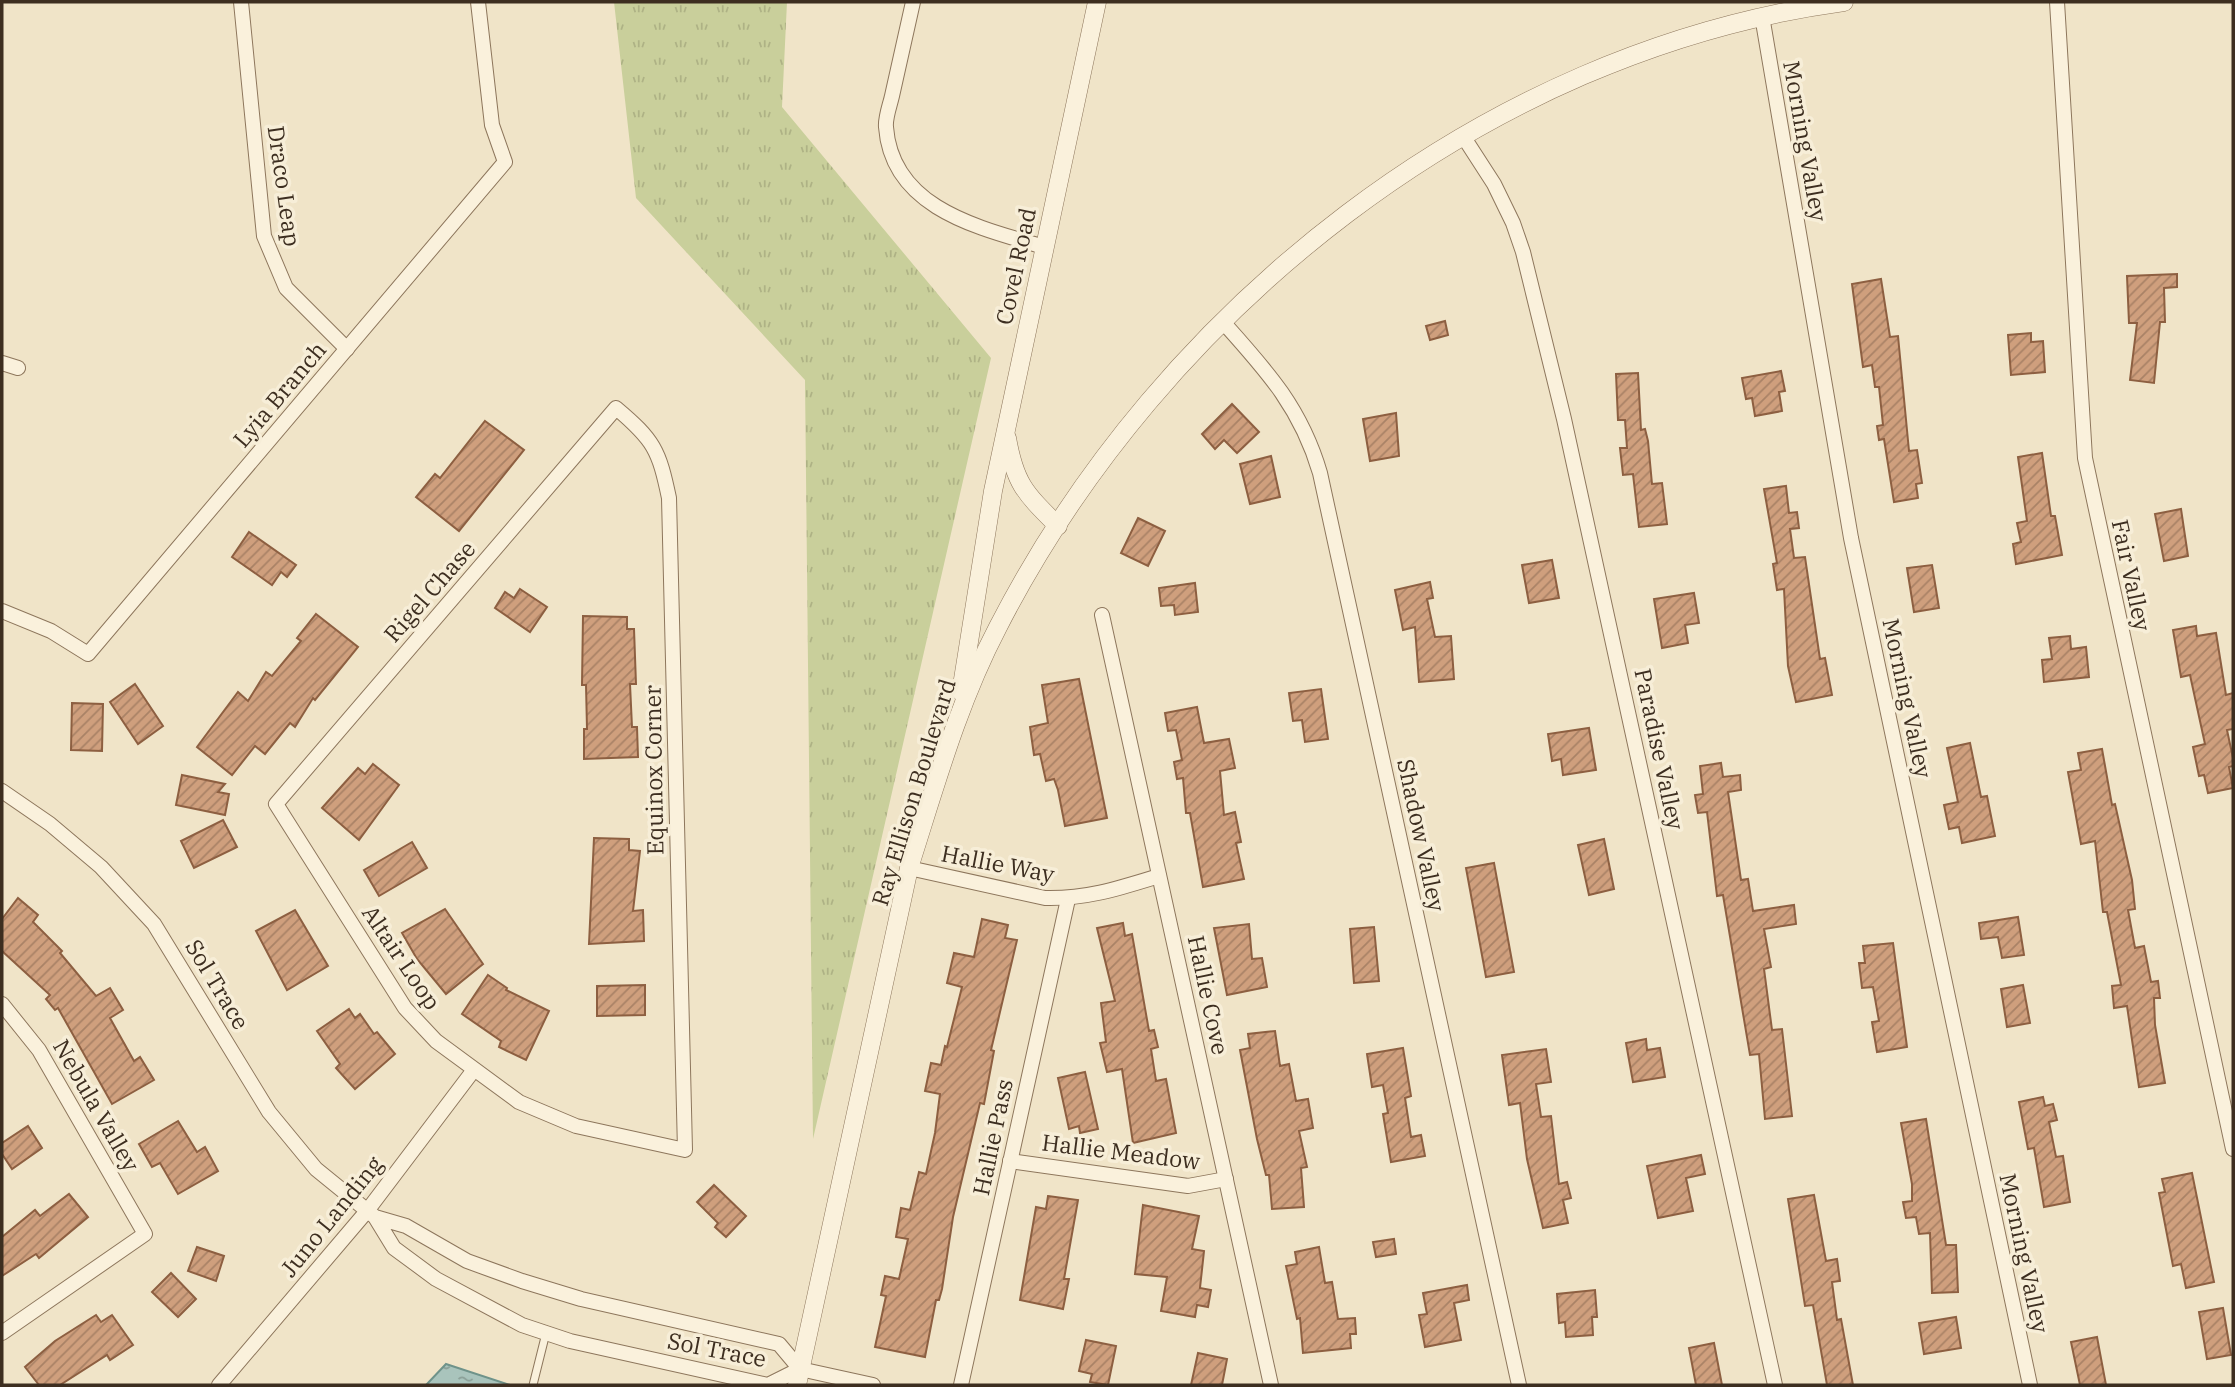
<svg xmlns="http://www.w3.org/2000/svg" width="2235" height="1387" viewBox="0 0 2235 1387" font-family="'IBM Plex Serif',serif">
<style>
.grass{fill:url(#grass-tufts)}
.water{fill:url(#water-ripples);stroke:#6f938a;stroke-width:2}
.building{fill:url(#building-hatch);stroke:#8d5f41;stroke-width:2}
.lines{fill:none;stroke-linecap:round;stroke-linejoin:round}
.service-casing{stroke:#8d765c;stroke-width:9}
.minor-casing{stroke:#8d765c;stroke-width:16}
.tertiary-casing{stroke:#8d765c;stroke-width:19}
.service{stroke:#faf1dc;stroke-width:7}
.minor{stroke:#faf1dc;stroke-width:14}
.tertiary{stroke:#faf1dc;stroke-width:18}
.labels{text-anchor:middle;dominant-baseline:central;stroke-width:7;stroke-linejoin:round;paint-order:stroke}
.street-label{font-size:23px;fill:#3d2e20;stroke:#f7eed8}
</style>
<defs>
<pattern id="grass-tufts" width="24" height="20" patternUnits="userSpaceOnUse" patternTransform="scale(1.75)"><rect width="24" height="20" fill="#c9cf9b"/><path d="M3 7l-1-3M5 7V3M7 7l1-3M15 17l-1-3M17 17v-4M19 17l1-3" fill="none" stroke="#aeb285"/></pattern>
<pattern id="water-ripples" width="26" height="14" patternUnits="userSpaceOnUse" patternTransform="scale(1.75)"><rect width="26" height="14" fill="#a9c4bc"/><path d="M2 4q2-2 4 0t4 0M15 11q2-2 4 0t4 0" fill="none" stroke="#8ba098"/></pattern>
<pattern id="building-hatch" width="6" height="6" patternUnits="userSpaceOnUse" patternTransform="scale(1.75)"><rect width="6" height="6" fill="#cf9f7d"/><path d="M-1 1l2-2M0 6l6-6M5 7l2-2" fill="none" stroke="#a98266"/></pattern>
</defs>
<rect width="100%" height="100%" fill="#f0e4c8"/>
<polygon class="grass" points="614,2 787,2 782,107 991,358 813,1139 805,380 636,198"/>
<polygon class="water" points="446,1364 510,1385 426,1385"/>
<g class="building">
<polygon points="2177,274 2177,287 2164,288 2165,322 2160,322 2154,383 2130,380 2137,323 2129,323 2127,276"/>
<polygon points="1881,279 1890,337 1898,336 1909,451 1917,450 1922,483 1916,484 1918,498 1894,502 1884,439 1879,440 1877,426 1883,425 1879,387 1875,387 1872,365 1863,367 1852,284"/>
<polygon points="1445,321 1448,335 1430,340 1426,326"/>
<polygon points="2031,333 2031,342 2043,341 2045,372 2011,375 2008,335"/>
<polygon points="1781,371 1785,391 1779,392 1782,411 1755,416 1752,398 1746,399 1742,378"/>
<polygon points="1638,373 1641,430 1645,429 1648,441 1652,484 1662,483 1667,524 1639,527 1633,474 1623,475 1620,448 1627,448 1625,420 1618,420 1616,374"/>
<polygon points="1232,404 1259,432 1237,453 1224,440 1215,449 1202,434"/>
<polygon points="1396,413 1399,456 1370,461 1363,419"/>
<polygon points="485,421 524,450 459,531 416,497 435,474 440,478"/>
<polygon points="2042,453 2051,516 2055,516 2062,555 2016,564 2013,544 2021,542 2017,523 2027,521 2018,457"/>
<polygon points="1271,456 1280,497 1250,504 1240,464"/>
<polygon points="1786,486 1789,513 1797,512 1799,528 1790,529 1794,558 1805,557 1820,659 1825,658 1832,695 1796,702 1788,666 1784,589 1777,590 1773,564 1777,563 1764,489"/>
<polygon points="2181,509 2188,556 2164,561 2155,514"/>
<polygon points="1138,518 1165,531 1148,566 1121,553"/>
<polygon points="249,532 296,565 287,577 281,572 272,585 232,557"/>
<polygon points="1552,560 1559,598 1529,603 1522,565"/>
<polygon points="1932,565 1939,608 1914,612 1907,568"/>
<polygon points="1430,582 1433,598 1427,599 1435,637 1451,636 1454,679 1419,682 1415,627 1403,630 1395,590"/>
<polygon points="1195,583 1198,612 1175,615 1174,605 1161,606 1159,588"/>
<polygon points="520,589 547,607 530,632 495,608 505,592 514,598"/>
<polygon points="1694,593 1699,623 1685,625 1688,643 1662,648 1654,599"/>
<polygon points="316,614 358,647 315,700 313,698 295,727 290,723 265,754 255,746 232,775 197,747 238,692 248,701 266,672 272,676 301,641 297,638"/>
<polygon points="583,616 627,617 627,629 634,629 636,684 630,684 632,727 637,727 638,757 584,759 584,729 587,729 586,685 582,685"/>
<polygon points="2196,626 2197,636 2216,633 2226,695 2233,693 2233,729 2227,730 2233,758 2233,766 2229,767 2233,788 2208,793 2204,775 2199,776 2193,747 2205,744 2190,675 2181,677 2173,630"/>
<polygon points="2070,636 2071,649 2086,647 2089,677 2044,682 2042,660 2052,659 2049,638"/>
<polygon points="1079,679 1107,818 1065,826 1058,790 1054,779 1046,781 1040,754 1034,755 1030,727 1048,723 1042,685"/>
<polygon points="135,684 163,726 138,744 110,702"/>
<polygon points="1321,689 1328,739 1305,742 1302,720 1293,721 1289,693"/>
<polygon points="72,703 103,704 102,751 71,750"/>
<polygon points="1197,707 1204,743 1229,739 1235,768 1220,771 1224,815 1235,812 1241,842 1236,843 1244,879 1203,887 1190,813 1186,813 1183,778 1177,779 1174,762 1182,760 1176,730 1168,731 1165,713"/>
<polygon points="1589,728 1596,770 1563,775 1561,759 1552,761 1548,734"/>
<polygon points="1970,743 1981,797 1987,796 1995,836 1962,843 1959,827 1949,829 1944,805 1958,802 1947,748"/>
<polygon points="2102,749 2112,805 2115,804 2132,880 2135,909 2128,910 2135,948 2144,946 2151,982 2158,981 2160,998 2154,998 2155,1025 2165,1083 2139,1087 2127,1006 2114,1008 2112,986 2121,985 2107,912 2103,912 2095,841 2081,844 2068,772 2081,770 2078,753"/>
<polygon points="1721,763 1723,777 1740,775 1741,790 1728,792 1741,880 1748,879 1753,911 1794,905 1796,924 1764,929 1771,967 1764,969 1772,1030 1782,1029 1792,1116 1765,1119 1759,1054 1750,1055 1723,895 1717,896 1707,812 1698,813 1695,795 1703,794 1700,766"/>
<polygon points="373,764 399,785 359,840 322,808 358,768 365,774"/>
<polygon points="182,775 225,784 218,792 229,794 225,815 176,805"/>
<polygon points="223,820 237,847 194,868 181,841"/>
<polygon points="594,838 629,839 629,850 640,851 633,911 643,910 644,941 589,944"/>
<polygon points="1604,839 1614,889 1589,895 1578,845"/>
<polygon points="412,842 427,868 379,896 364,870"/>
<polygon points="1494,863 1514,972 1486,977 1466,868"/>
<polygon points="18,898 38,915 33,922 62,951 60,953 96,996 110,988 123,1010 110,1018 134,1061 140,1057 154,1080 112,1104 58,1008 55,1010 46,999 50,995 2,951 2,919"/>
<polygon points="445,909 483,964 446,994 417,959 402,933"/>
<polygon points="295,910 328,966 287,990 256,931"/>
<polygon points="2018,917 2024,955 2002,958 1998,937 1981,939 1979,923"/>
<polygon points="982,919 1008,925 1005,938 1017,940 991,1050 994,1051 984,1104 980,1103 953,1217 942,1289 939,1300 936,1300 925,1357 875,1347 886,1296 881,1295 885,1276 899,1279 908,1239 896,1237 901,1208 910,1210 919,1172 926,1174 935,1133 940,1094 925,1091 931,1063 941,1065 945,1046 947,1047 962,987 947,983 954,953 974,957"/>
<polygon points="1123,923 1125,936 1132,934 1149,1031 1154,1030 1158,1047 1151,1049 1156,1081 1166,1079 1176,1133 1133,1143 1122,1069 1107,1072 1100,1043 1106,1042 1101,1003 1115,1001 1097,928"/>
<polygon points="1249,924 1252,959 1262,958 1267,987 1227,995 1214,928"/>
<polygon points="1374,927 1379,981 1354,983 1350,929"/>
<polygon points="1893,943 1907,1047 1877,1052 1872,1022 1879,1021 1873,987 1862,988 1859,963 1865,963 1863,946"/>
<polygon points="488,975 507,988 506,990 549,1011 526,1060 499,1047 501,1041 462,1014"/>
<polygon points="645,985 645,1015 597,1016 597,986"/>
<polygon points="2023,985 2030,1023 2007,1027 2001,989"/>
<polygon points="349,1009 355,1018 360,1014 374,1034 377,1032 395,1054 355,1089 336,1068 340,1064 317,1031"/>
<polygon points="1275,1031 1280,1066 1289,1064 1296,1101 1308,1099 1313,1128 1299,1131 1307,1167 1301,1168 1304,1207 1272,1209 1269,1175 1266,1175 1257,1139 1240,1050 1250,1048 1248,1034"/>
<polygon points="1646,1039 1647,1050 1660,1048 1665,1077 1633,1082 1626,1043"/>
<polygon points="1403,1048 1411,1096 1405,1098 1411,1137 1421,1135 1425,1156 1391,1162 1383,1114 1388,1113 1383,1085 1372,1087 1367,1054"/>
<polygon points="1546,1049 1551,1082 1536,1084 1541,1117 1551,1116 1559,1184 1567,1182 1571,1198 1563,1200 1568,1223 1543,1228 1527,1159 1520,1103 1509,1105 1502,1055"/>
<polygon points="1085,1072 1098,1129 1080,1133 1079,1126 1069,1129 1058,1078"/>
<polygon points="2043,1097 2045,1106 2053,1104 2057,1120 2049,1122 2056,1157 2063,1156 2070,1202 2044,1207 2034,1148 2028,1149 2019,1102"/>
<polygon points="1926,1119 1946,1245 1956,1245 1958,1292 1932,1293 1930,1233 1919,1234 1916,1217 1906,1218 1903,1202 1912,1201 1912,1184 1901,1123"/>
<polygon points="178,1121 197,1152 205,1147 218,1171 178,1194 160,1163 152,1167 139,1144"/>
<polygon points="28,1126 42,1148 12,1169 2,1154 2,1143"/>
<polygon points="1701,1155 1705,1174 1686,1178 1693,1211 1658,1218 1647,1166"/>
<polygon points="2192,1173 2214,1282 2186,1288 2181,1264 2173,1266 2159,1193 2165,1192 2162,1179"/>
<polygon points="714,1185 746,1216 726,1237 715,1227 718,1223 697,1202"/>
<polygon points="69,1194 88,1217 39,1258 36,1254 2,1276 2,1237 35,1210 40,1216"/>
<polygon points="1814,1195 1826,1261 1837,1259 1840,1281 1832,1282 1837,1320 1841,1319 1853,1385 1827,1385 1813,1305 1805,1306 1788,1199"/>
<polygon points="1048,1196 1078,1200 1064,1279 1069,1279 1063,1309 1020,1300 1036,1207 1046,1209"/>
<polygon points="1143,1205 1199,1216 1192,1249 1204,1251 1200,1288 1211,1290 1208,1307 1197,1305 1195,1317 1161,1311 1167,1277 1135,1274"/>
<polygon points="1394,1239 1396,1254 1376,1257 1373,1242"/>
<polygon points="197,1247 224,1256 216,1281 188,1271"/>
<polygon points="1319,1247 1325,1283 1332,1282 1338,1319 1355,1318 1356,1334 1350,1334 1351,1348 1303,1353 1300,1318 1297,1319 1286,1266 1297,1264 1295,1252"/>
<polygon points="171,1273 196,1299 178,1317 152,1292"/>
<polygon points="1467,1285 1469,1300 1454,1303 1461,1340 1425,1347 1419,1315 1427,1314 1423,1293"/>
<polygon points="1595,1290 1597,1317 1592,1317 1593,1335 1566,1337 1565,1322 1559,1323 1557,1294"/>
<polygon points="2223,1308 2231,1355 2207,1359 2199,1312"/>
<polygon points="96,1315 101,1322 112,1315 133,1345 110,1360 107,1355 60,1385 39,1385 25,1367 55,1341"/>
<polygon points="1956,1317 1961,1348 1924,1354 1919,1323"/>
<polygon points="2097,1337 2106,1385 2080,1385 2071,1342"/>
<polygon points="1086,1340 1116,1346 1108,1385 1090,1382 1092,1374 1079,1371"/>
<polygon points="1714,1343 1722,1385 1696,1385 1689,1348"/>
<polygon points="1198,1353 1227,1359 1222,1385 1191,1385"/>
</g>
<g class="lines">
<g class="service-casing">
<polyline id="service" points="533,1385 546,1333"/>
</g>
<g class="minor-casing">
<g id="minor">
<polyline points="241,2 264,236 286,288 347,349"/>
<path d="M913,2c-7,31 -14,62 -21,94 -2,9 -7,22 -6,31 6,82 94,101 158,120"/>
<polyline points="2057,2 2085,458 2233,1149"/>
<polyline points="1762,16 1851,538 2030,1385"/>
<polyline points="1463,136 1494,184 1513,223 1523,252 1564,419 1775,1385"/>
<path d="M1223,322c44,49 78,86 97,151l199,912"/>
<polyline points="2,363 18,368"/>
<path d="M616,408c38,32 43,42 53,90l16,652 -109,-24 -57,-24 -83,-61 -31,-33 -129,-204z"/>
<polyline points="2,611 51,631 88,654 505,162 492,125 478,2"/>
<polyline points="1102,615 1271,1385"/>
<polyline points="2,791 50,824 101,867 154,924 269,1112 316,1169 375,1217 406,1226 467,1261 522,1281 581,1299 779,1344 800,1369 768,1385 570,1341 522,1325 436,1279 394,1248 375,1217"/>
<path d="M909,868l136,30c42,1 75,-10 114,-22"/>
<polyline points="2,1004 39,1050 145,1234 2,1333"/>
<polyline points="1010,1161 1188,1186 1226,1179"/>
<polyline points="800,1369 873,1385"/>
<polyline points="219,1385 367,1211 473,1071"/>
<polyline points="961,1385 1068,899"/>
</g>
</g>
<g class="tertiary-casing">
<g id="tertiary">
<path d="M1007,438c8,46 18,55 51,88"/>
<polyline points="961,692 993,491 1097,2"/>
<path d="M797,1385l112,-517c26,-81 49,-165 89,-241 163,-318 486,-576 846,-625"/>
</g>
</g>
<use href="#service" class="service"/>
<use href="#minor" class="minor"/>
<use href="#tertiary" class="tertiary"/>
</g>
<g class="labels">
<g class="street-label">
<text transform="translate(1806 141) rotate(80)">Morning Valley</text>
<text transform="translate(285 186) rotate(82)">Draco Leap</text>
<text transform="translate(1015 266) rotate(-78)">Covel Road</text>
<text transform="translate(279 394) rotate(-50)">Lyia Branch</text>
<text transform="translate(2132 575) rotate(78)">Fair Valley</text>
<text transform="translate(429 591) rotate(-49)">Rigel Chase</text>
<text transform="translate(1908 698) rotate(78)">Morning Valley</text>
<text transform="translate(1660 749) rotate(78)">Paradise Valley</text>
<text transform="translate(653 770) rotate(-91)">Equinox Corner</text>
<text transform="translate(913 792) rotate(-73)">Ray Ellison Boulevard</text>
<text transform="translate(1422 835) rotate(78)">Shadow Valley</text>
<text transform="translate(998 863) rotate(11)">Hallie Way</text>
<text transform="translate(402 957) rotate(56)">Altair Loop</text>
<text transform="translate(218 984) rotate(59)">Sol Trace</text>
<text transform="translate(1209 995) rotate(78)">Hallie Cove</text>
<text transform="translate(97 1105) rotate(60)">Nebula Valley</text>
<text transform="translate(992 1137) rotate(-78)">Hallie Pass</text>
<text transform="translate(1121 1151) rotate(7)">Hallie Meadow</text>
<text transform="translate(331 1216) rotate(-51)">Juno Landing</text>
<text transform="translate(2025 1253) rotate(78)">Morning Valley</text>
<text transform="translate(717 1349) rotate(11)">Sol Trace</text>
</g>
</g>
<rect width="2235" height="1387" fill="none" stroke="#3d2e20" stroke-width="7"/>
</svg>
